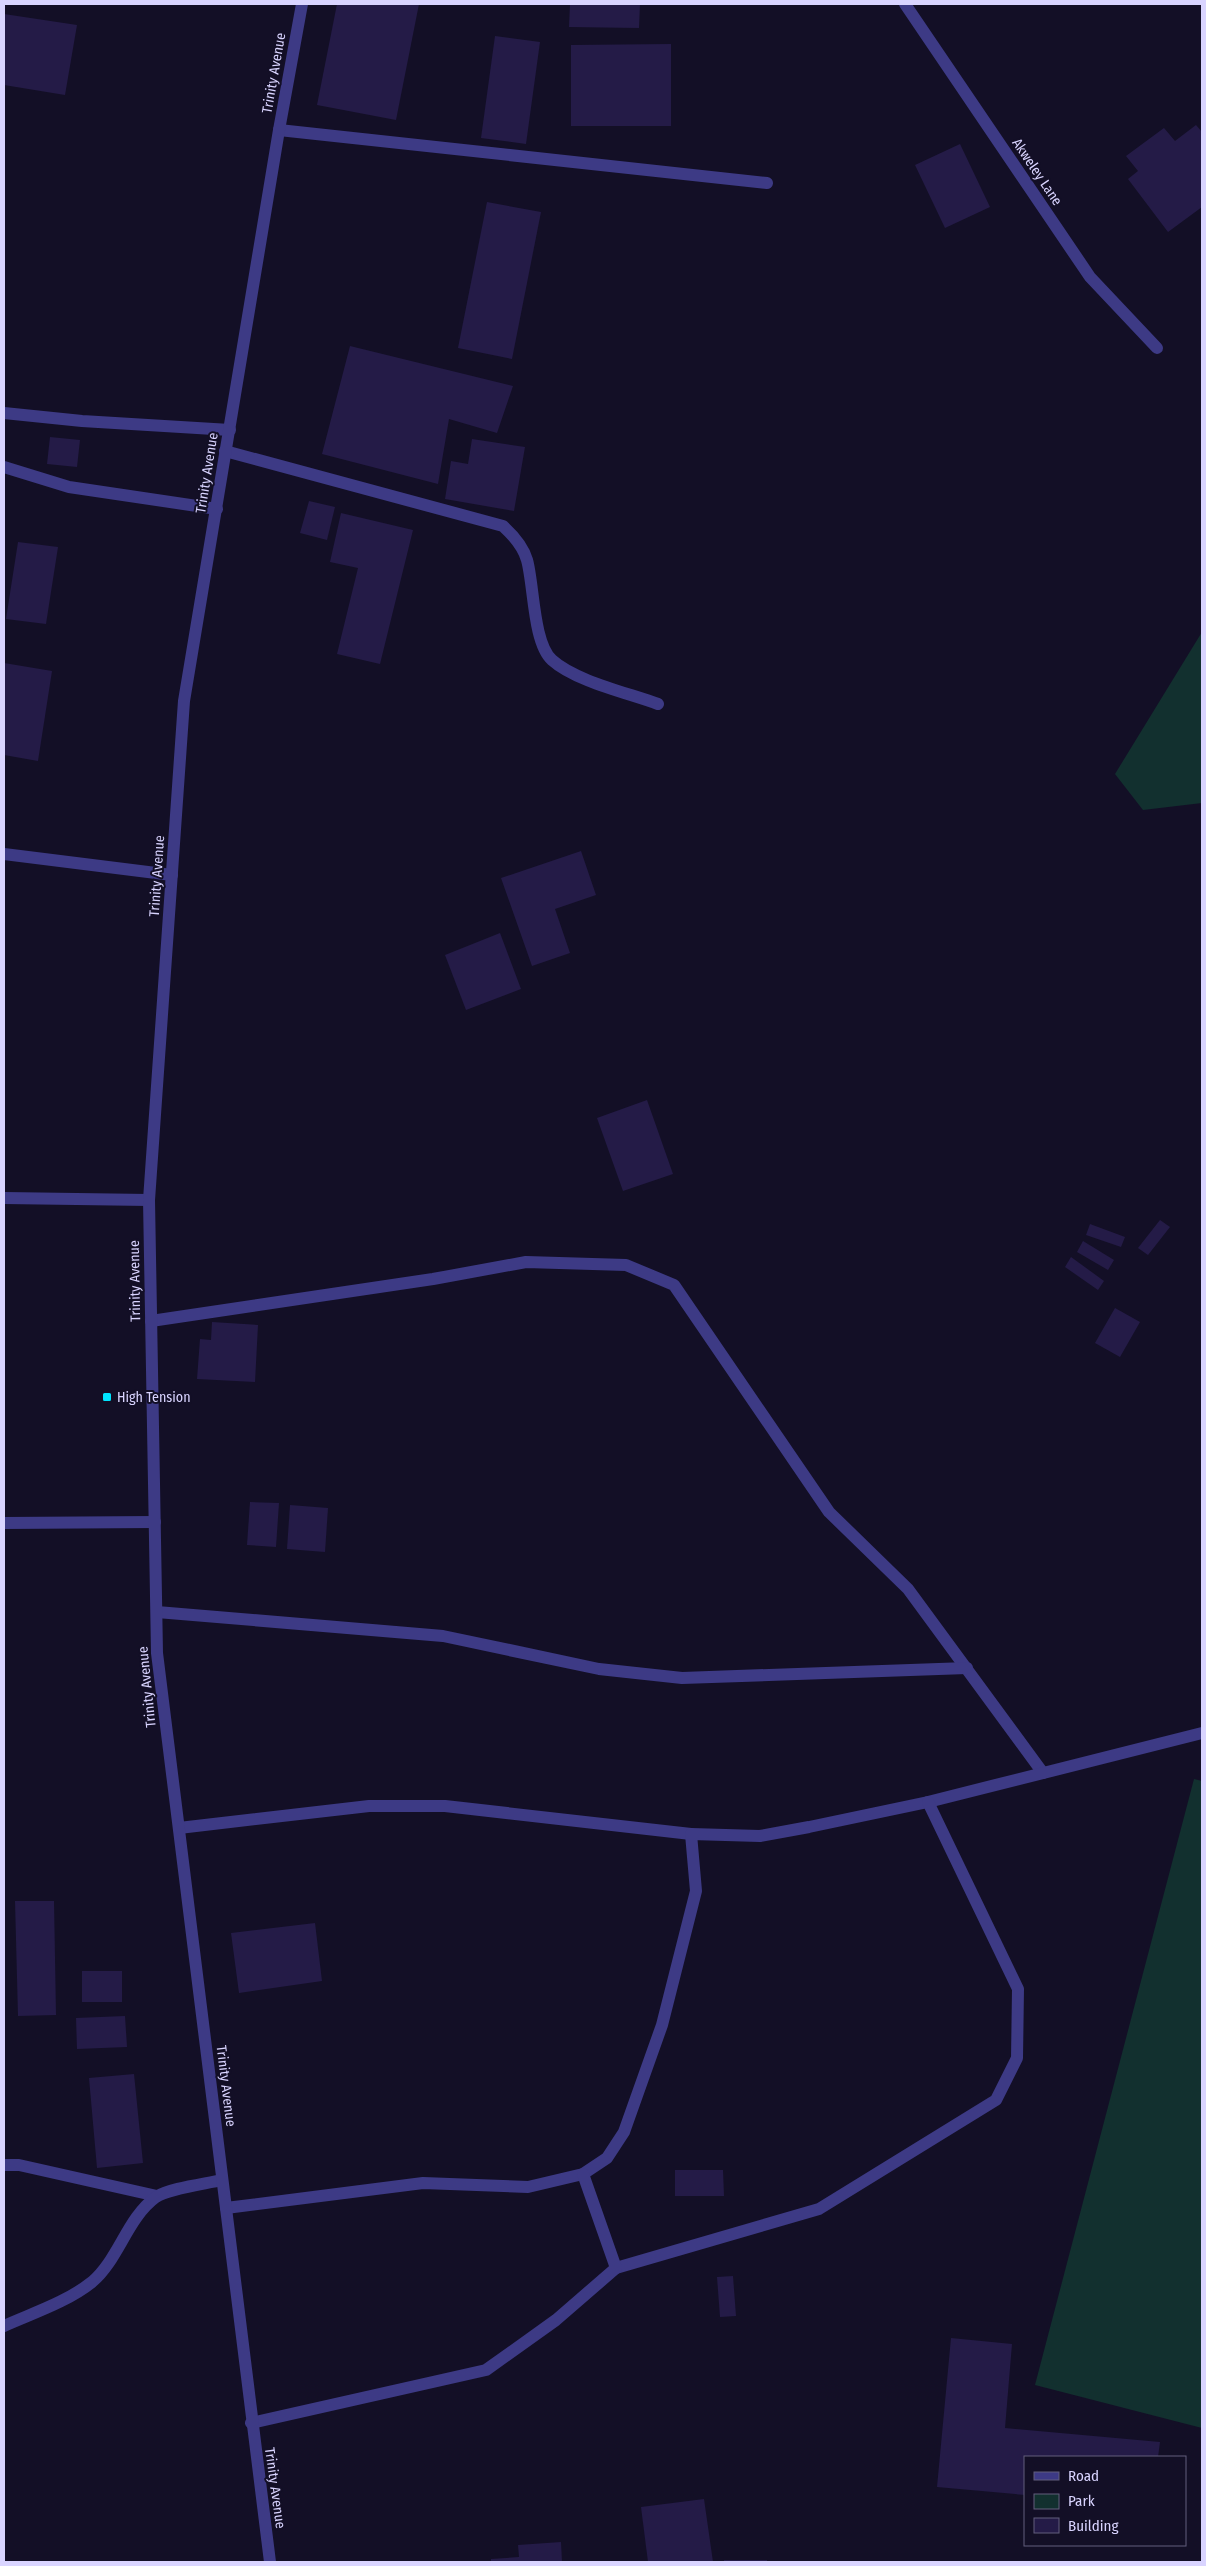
<svg xmlns="http://www.w3.org/2000/svg" width="1206" height="2566" viewBox="0 0 1206 2566" font-family="'Fira Sans Condensed',sans-serif">
<style>
.green{fill:#12302f}
.building{fill:#241b47}
.lines{fill:none;stroke-linecap:round;stroke-linejoin:round}
.minor{stroke:#3d3a85;stroke-width:12}
.poi-dot{fill:#00e5ff;stroke:#130f26;stroke-width:2}
.labels{text-anchor:middle;dominant-baseline:central;stroke-width:4;stroke-linejoin:round;paint-order:stroke}
.street-label{font-size:14px;fill:#d9d4ff;stroke:#130f26}
.poi-label{font-size:14px;fill:#d9d4ff;stroke:#130f26;text-anchor:start}
</style>
<rect width="100%" height="100%" fill="#130f26"/>
<g class="green">
<polygon points="1202,632 1202,803 1143,810 1115,774"/>
<polygon points="1194,1779 1202,1781 1202,2428 1035,2385"/>
</g>
<g class="building">
<polygon points="337,4 419,4 396,120 317,105"/>
<polygon points="570,4 640,4 639,28 569,27"/>
<polygon points="4,14 77,25 65,95 4,85"/>
<polygon points="495,36 540,42 526,144 481,138"/>
<polygon points="671,44 671,126 571,126 571,45"/>
<polygon points="1196,125 1202,132 1202,207 1168,232 1128,179 1138,171 1126,156 1164,128 1175,141"/>
<polygon points="960,144 990,207 945,228 915,165"/>
<polygon points="487,202 541,212 512,359 458,348"/>
<polygon points="350,346 513,386 497,433 449,419 438,484 322,454"/>
<polygon points="50,437 80,440 77,467 47,464"/>
<polygon points="472,439 525,447 514,511 445,499 451,461 468,464"/>
<polygon points="309,501 335,507 327,540 300,533"/>
<polygon points="341,513 413,530 380,664 337,654 358,568 330,562"/>
<polygon points="18,542 58,547 46,624 6,619"/>
<polygon points="4,663 52,671 38,761 4,755"/>
<polygon points="581,851 596,895 555,909 570,953 532,966 501,878"/>
<polygon points="500,933 521,989 466,1010 445,955"/>
<polygon points="647,1100 673,1174 623,1191 597,1118"/>
<polygon points="1160,1220 1170,1227 1148,1255 1138,1248"/>
<polygon points="1090,1224 1125,1237 1121,1247 1086,1235"/>
<polygon points="1083,1241 1114,1260 1108,1270 1077,1252"/>
<polygon points="1071,1257 1104,1281 1098,1290 1065,1267"/>
<polygon points="1115,1308 1140,1322 1120,1357 1095,1343"/>
<polygon points="212,1322 258,1325 255,1382 197,1379 200,1339 211,1340"/>
<polygon points="250,1502 279,1503 276,1547 247,1545"/>
<polygon points="290,1505 328,1508 325,1552 287,1549"/>
<polygon points="15,1901 54,1901 56,2015 18,2016"/>
<polygon points="315,1923 322,1981 239,1993 231,1933"/>
<rect x="82" y="1971" width="40" height="31"/>
<polygon points="125,2016 127,2047 77,2049 76,2018"/>
<polygon points="134,2074 143,2163 97,2168 89,2078"/>
<polygon points="675,2170 723,2170 724,2196 675,2196"/>
<polygon points="733,2276 736,2316 720,2317 717,2277"/>
<polygon points="951,2338 1012,2344 1005,2428 1160,2442 1158,2457 1025,2457 1025,2495 937,2487"/>
<polygon points="704,2499 713,2562 648,2562 641,2507"/>
<polygon points="561,2542 562,2562 491,2562 491,2559 519,2557 518,2545"/>
<rect x="724" y="2560" width="43" height="2"/>
</g>
<g class="lines">
<g class="minor">
<polyline points="905,4 1090,277 1157,348"/>
<polyline points="279,130 767,183"/>
<polyline points="4,413 82,421 230,430"/>
<path d="M225,451l278,75c11,10 20,20 24,34 7,25 6,83 25,100 23,21 76,33 106,44"/>
<polyline points="4,467 69,487 217,509"/>
<polyline points="4,854 172,875"/>
<polyline points="4,1198 149,1200"/>
<polyline points="151,1321 433,1279 526,1262 626,1265 674,1285 829,1512 908,1589 1043,1773"/>
<polyline points="4,1523 155,1522"/>
<polyline points="157,1612 443,1636 599,1669 682,1678 967,1668"/>
<polyline points="179,1828 369,1806 445,1806 691,1834"/>
<polyline points="4,2165 19,2165 157,2196"/>
<polyline points="226,2208 423,2183 528,2187 583,2174 607,2158 624,2132 662,2025 696,1891 691,1834 760,1836 809,1827 928,1802 1202,1733"/>
<polyline points="616,2268 819,2209 996,2100 1017,2058 1018,1989 928,1802"/>
<path d="M4,2326c29,-13 63,-24 88,-44 27,-23 35,-64 64,-85 14,-9 49,-13 66,-17"/>
<polyline points="251,2423 486,2370 556,2320 616,2268 583,2174"/>
<polyline points="270,2562 157,1653 149,1200 184,701 279,130 302,4"/>
</g>
</g>
<rect class="poi-dot" x="102" y="1392" width="10" height="10" rx="2.5"/>
<g class="labels">
<g class="street-label">
<text transform="translate(274 73) rotate(-80)">Trinity Avenue</text>
<text transform="translate(1037 172) rotate(56)">Akweley Lane</text>
<text transform="translate(207 473) rotate(-81)">Trinity Avenue</text>
<text transform="translate(157 876) rotate(-86)">Trinity Avenue</text>
<text transform="translate(135 1281) rotate(-91)">Trinity Avenue</text>
<text transform="translate(147 1687) rotate(-96)">Trinity Avenue</text>
<text transform="translate(226 2086) rotate(83)">Trinity Avenue</text>
<text transform="translate(275 2488) rotate(82)">Trinity Avenue</text>
</g>
<g class="poi-label">
<text x="117" y="1397">High Tension</text>
</g>
</g>
<rect width="1206" height="2566" fill="none" stroke="#d9d4ff" stroke-width="10"/>
<rect x="1024" y="2456" width="162" height="90" fill="#130f26" stroke="#625e7d"/>
<rect x="1034" y="2472" width="25" height="8" fill="#3d3a85" stroke="#625e7d"/>
<text x="1068" y="2481" font-size="15" fill="#d9d4ff">Road</text>
<rect x="1034" y="2494" width="25" height="15" fill="#12302f" stroke="#625e7d"/>
<text x="1068" y="2506" font-size="15" fill="#d9d4ff">Park</text>
<rect x="1034" y="2518" width="25" height="15" fill="#241b47" stroke="#625e7d"/>
<text x="1068" y="2531" font-size="15" fill="#d9d4ff">Building</text>
</svg>
